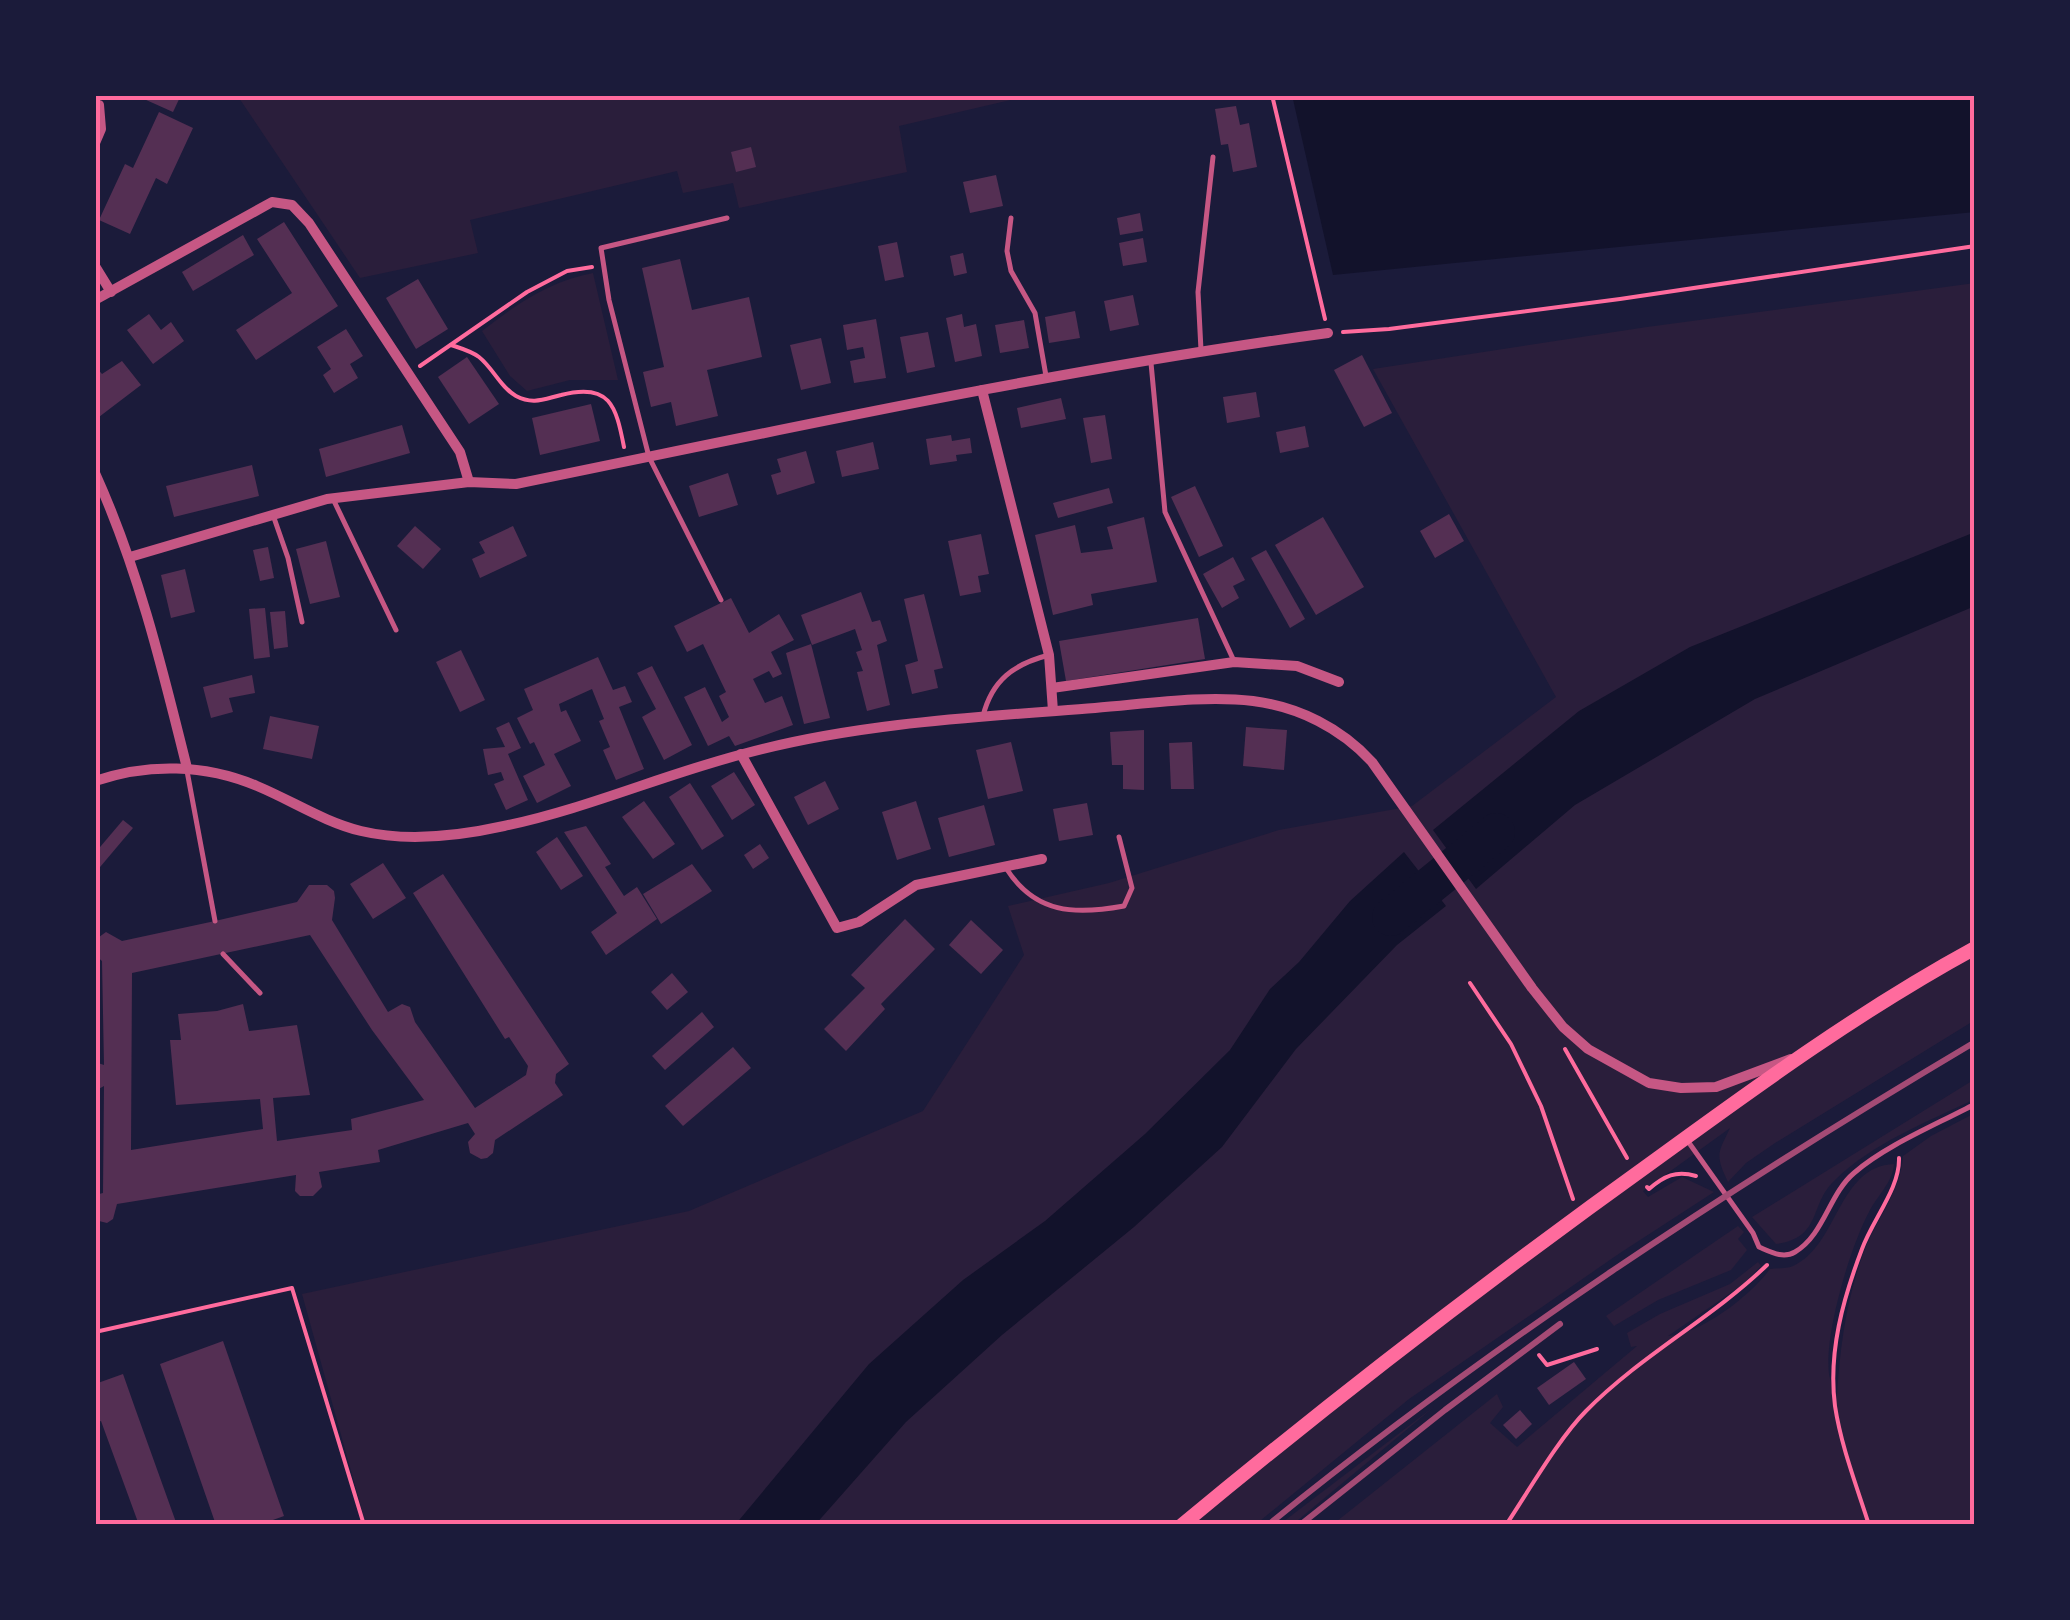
<svg xmlns="http://www.w3.org/2000/svg" width="2070" height="1620" viewBox="0 0 2070 1620" font-family="'Source Sans 3',sans-serif">
<style>
.green{fill:#2a1e3b}
.water{fill:#12122b}
.lines{fill:none;stroke-linecap:round;stroke-linejoin:round}
.river{stroke:#12122b;stroke-width:38}
.building{fill:#542f53;fill-rule:evenodd}
.path{stroke:#ff6b9d;stroke-width:4}
.service{stroke:#c65784;stroke-width:5}
.minor{stroke:#c65784;stroke-width:10}
.secondary{stroke:#ff6b9d;stroke-width:14}
.rail{stroke:#a44b75;stroke-width:6}
.neatline{fill:none;stroke:#ff6b9d;stroke-width:4}
</style>
<rect width="100%" height="100%" fill="#1b1b3a"/>
<g class="green">
<polygon points="237,95 1032,95 899,126 907,172 739,208 733,183 683,193 677,171 470,220 478,253 360,278"/>
<path d="M593,273l25,107h-48l-43,11 -17,-15 -28,-45c33,-26 68,-50 111,-58z"/>
<path d="M1975,283v737l-200,123 -29,20 -18,19c-14,-29 -9,-30 2,-54l-87,63 5,6 34,-20 32,15 -94,61 -211,146 -154,126h-889l-64,-231 387,-83 234,-100 101,-156 -16,-49 101,-23 170,-53 133,-24 144,-109 -183,-328 274,-42z"/>
<path d="M1975,1079v20c-48,23 -103,44 -141,82 -25,24 -12,57 -58,63l-24,-27z"/>
<path d="M1975,1113v412h-643l165,-131 6,13 -13,16 27,24 120,-101 -6,1 -4,-14 33,-19 70,-30 28,-22 3,4 -19,19 -74,51c33,-2 82,-40 102,-67 7,-1 16,0 23,-3 45,-20 45,-100 101,-102 -1,18 -17,32 -25,48 -19,35 -45,123 -40,162 1,7 5,16 8,21 3,-48 9,-92 25,-138 12,-35 39,-65 41,-101l28,-20z"/>
<polygon points="1738,1226 1744,1232 1738,1239 1747,1250 1731,1270 1658,1300 1614,1326 1606,1316"/>
<polygon points="1435,1406 1292,1525 1279,1525"/>
</g>
<g class="water">
<polygon points="1292,95 1975,95 1975,212 1333,275"/>
<polygon points="1975,532 1975,606 1755,699 1575,805 1476,889 1433,830 1579,711 1690,647"/>
<polygon points="1404,852 1446,906 1397,945 1296,1049 1222,1147 1134,1227 1002,1335 906,1422 815,1525 735,1525 869,1364 963,1280 1045,1221 1145,1134 1230,1050 1270,989 1299,962 1350,901"/>
</g>
<g class="lines">
<polyline class="river" points="1391,917 1496,832"/>
</g>
<g class="building">
<polygon points="135,95 181,95 173,112"/>
<polygon points="1236,106 1240,125 1249,123 1257,167 1233,172 1228,144 1221,145 1215,109"/>
<polygon points="159,112 193,128 167,184 156,178 130,234 99,220 125,164 133,168"/>
<polygon points="751,147 756,167 736,172 731,152"/>
<polygon points="996,175 1003,206 970,213 963,182"/>
<polygon points="1140,213 1143,231 1120,235 1117,218"/>
<polygon points="284,222 338,306 256,360 236,330 292,293 257,239"/>
<polygon points="243,235 254,255 193,291 182,272"/>
<polygon points="1143,238 1147,262 1123,266 1119,243"/>
<polygon points="897,242 904,277 885,281 878,246"/>
<polygon points="963,253 967,273 954,276 950,256"/>
<polygon points="680,259 692,310 749,297 762,357 707,370 718,416 676,426 671,402 651,407 643,372 664,367 642,268"/>
<polygon points="418,279 448,329 416,349 386,298"/>
<polygon points="1133,295 1139,325 1110,331 1104,301"/>
<polygon points="1075,311 1080,338 1049,343 1045,317"/>
<polygon points="149,314 161,330 171,322 184,341 153,364 127,330"/>
<polygon points="962,314 964,327 976,324 982,356 955,362 946,318"/>
<polygon points="876,319 886,378 854,383 850,361 865,358 863,347 847,350 843,325"/>
<polygon points="1024,320 1029,348 1000,353 995,325"/>
<polygon points="346,329 363,356 350,364 358,378 334,393 323,375 331,369 317,347"/>
<polygon points="928,332 935,367 907,373 900,337"/>
<polygon points="821,338 831,383 801,390 790,345"/>
<polygon points="1362,355 1392,413 1364,427 1334,370"/>
<polygon points="467,357 499,404 469,424 438,377"/>
<polygon points="122,361 141,385 95,420 95,366 102,374"/>
<polygon points="1256,392 1260,417 1227,423 1223,397"/>
<polygon points="1061,398 1066,419 1021,428 1017,408"/>
<polygon points="591,404 600,441 540,455 532,418"/>
<polygon points="1105,415 1112,459 1091,463 1083,418"/>
<polygon points="402,425 410,453 326,477 319,449"/>
<polygon points="1305,426 1309,447 1280,453 1276,432"/>
<polygon points="951,435 952,441 970,438 972,453 956,455 957,461 930,465 926,439"/>
<polygon points="873,442 879,469 842,477 836,451"/>
<polygon points="806,451 815,483 777,495 771,475 781,472 777,459"/>
<polygon points="252,465 259,496 174,517 166,486"/>
<polygon points="728,473 738,505 699,517 689,486"/>
<polygon points="1195,486 1223,546 1199,557 1171,497"/>
<polygon points="1109,488 1113,503 1058,518 1053,503"/>
<polygon points="1449,514 1464,541 1435,558 1420,531"/>
<polygon points="1144,517 1157,582 1091,594 1093,605 1053,615 1035,535 1075,525 1081,553 1113,549 1107,527"/>
<polygon points="1323,517 1364,587 1316,615 1275,545"/>
<polygon points="415,526 441,549 423,569 397,546"/>
<polygon points="513,526 527,556 480,578 472,559 485,553 479,542"/>
<polygon points="981,534 989,574 978,576 981,592 960,596 948,541"/>
<polygon points="326,541 340,597 310,604 296,549"/>
<polygon points="268,547 274,578 260,581 253,550"/>
<polygon points="1266,550 1305,619 1290,628 1251,558"/>
<polygon points="1233,557 1245,580 1233,586 1239,598 1222,608 1203,574"/>
<polygon points="185,569 195,612 171,618 161,575"/>
<polygon points="861,592 872,622 880,620 887,641 877,645 890,705 867,711 857,672 863,671 856,652 862,650 855,629 812,645 801,615"/>
<polygon points="924,594 943,668 934,670 938,688 912,694 905,665 918,661 904,599"/>
<polygon points="731,598 749,633 779,614 794,640 771,652 782,674 773,678 769,671 753,679 765,703 782,696 793,725 735,746 729,736 708,746 684,697 705,687 722,722 729,717 719,696 726,692 703,644 687,652 674,626"/>
<polygon points="265,608 270,657 254,659 249,609"/>
<polygon points="285,611 288,647 274,649 270,612"/>
<polygon points="1198,618 1205,659 1066,681 1059,641"/>
<polygon points="811,644 830,718 804,724 786,653"/>
<polygon points="461,650 485,700 460,712 436,662"/>
<polygon points="598,657 613,690 625,686 632,702 619,707 644,769 616,780 603,750 610,747 599,721 604,719 592,689 559,704 561,712 566,710 581,741 554,754 571,786 537,803 523,776 545,765 534,742 530,744 517,718 533,710 524,689"/>
<polygon points="652,666 692,745 664,760 642,717 656,709 637,673"/>
<polygon points="252,675 255,693 229,698 233,712 211,718 203,687"/>
<polygon points="270,716 319,726 312,759 263,749"/>
<polygon points="509,722 521,748 508,754 528,800 506,810 494,784 504,780 501,772 488,775 483,749 505,747 496,728"/>
<polygon points="1246,727 1287,730 1284,770 1243,766"/>
<polygon points="1144,730 1144,790 1123,789 1123,765 1112,765 1110,732"/>
<polygon points="1011,742 1023,791 988,799 976,750"/>
<polygon points="1192,742 1194,789 1171,789 1169,743"/>
<polygon points="734,772 755,805 732,820 711,786"/>
<polygon points="825,781 839,809 808,825 794,797"/>
<polygon points="690,783 724,836 702,850 669,797"/>
<polygon points="644,801 675,844 653,859 622,817"/>
<polygon points="916,801 931,849 897,860 882,812"/>
<polygon points="1087,803 1093,835 1059,841 1053,809"/>
<polygon points="984,805 995,845 949,857 938,818"/>
<polygon points="123,820 133,828 95,873 95,853"/>
<polygon points="586,826 611,864 605,867 624,896 637,887 657,919 606,955 591,932 617,913 564,832"/>
<polygon points="557,837 583,876 561,890 536,852"/>
<polygon points="760,844 769,858 753,869 744,855"/>
<polygon points="383,863 406,898 373,919 350,884"/>
<polygon points="692,864 712,891 661,924 643,894"/>
<path d="M443,874l126,190 -13,10 -1,9 8,12 -68,45 -2,13 -6,5 -6,1 -11,-6 -2,-11 7,-8 -7,-11 -90,27 2,12 -61,10 3,15 -9,9h-13l-5,-5 1,-16 -179,29 -4,15 -6,4 -12,-3v-25l8,-2 1,-107 -9,5v-29l9,3 -2,-104 -7,-6v-15l11,-8 16,9 93,-20 82,-19 12,-17h18l7,6 1,7 -3,22 56,92 14,-8 8,3 5,15 60,86 51,-33 2,-9 -19,-29 -4,2 -92,-146zM310,935l62,95 52,70 -73,19 1,11 -75,11 -4,-43 37,-3 -13,-70 -48,6 -6,-27 -26,7 -39,3 3,26h-11l6,65 84,-6 3,30 -132,21 1,-177z"/>
<polygon points="905,919 935,949 881,1004 885,1009 846,1051 824,1029 865,988 851,975"/>
<polygon points="971,920 1003,950 981,974 949,945"/>
<polygon points="672,973 688,992 667,1010 651,992"/>
<polygon points="702,1012 714,1027 665,1070 652,1056"/>
<polygon points="733,1047 751,1068 683,1126 665,1106"/>
<polygon points="223,1341 284,1516 259,1525 216,1525 160,1364"/>
<polygon points="1574,1362 1586,1379 1549,1405 1537,1388"/>
<polygon points="123,1374 135,1408 177,1525 139,1525 101,1421 95,1423 95,1384"/>
<polygon points="1520,1410 1532,1424 1516,1439 1503,1425"/>
</g>
<g class="lines">
<g class="path">
<polyline points="1272,95 1325,319"/>
<polyline points="1343,332 1389,329 1620,299 1975,246"/>
<path d="M451,345c9,3 20,6 28,12 14,11 22,31 37,39 17,9 28,3 45,-1 49,-13 55,11 63,52"/>
<polyline points="420,366 527,292 567,271 592,267"/>
<polyline points="1470,983 1511,1044 1541,1106 1573,1199"/>
<polyline points="1565,1049 1627,1158"/>
<path d="M1647,1187l2,2c15,-13 27,-19 47,-13"/>
<polyline points="95,1332 292,1288 364,1525"/>
<polyline points="1539,1355 1547,1365 1597,1349"/>
<path d="M1506,1525c22,-33 53,-87 80,-114 55,-56 125,-92 181,-146"/>
<path d="M1869,1525c-12,-38 -28,-79 -34,-119 -7,-54 8,-107 27,-157 11,-30 38,-61 37,-91"/>
</g>
<g class="service">
<polyline points="1011,218 1007,251 1011,271 1035,313 1046,376"/>
<polyline points="1201,350 1198,292 1213,157"/>
<polyline points="1151,363 1165,512 1234,661"/>
<polyline points="334,501 396,630"/>
<polyline points="273,515 288,558 302,622"/>
<polyline points="721,600 649,457 609,300 601,248 727,218"/>
<path d="M983,716c9,-36 31,-52 66,-61"/>
<polyline points="187,771 215,921"/>
<path d="M1006,868c29,46 69,47 118,38l8,-18 -13,-51"/>
<polyline points="223,954 260,993"/>
<path d="M1687,1140l66,93 6,14c12,5 24,12 36,5 29,-17 34,-58 59,-79 32,-28 84,-49 121,-69"/>
</g>
<g class="minor">
<polyline points="95,104 99,105 101,129 95,143"/>
<polyline points="95,266 111,292"/>
<polyline points="95,300 272,202 292,205 309,223 460,452 469,482"/>
<polyline points="982,390 1049,655 1053,711"/>
<path d="M95,473c43,95 67,194 92,295"/>
<path d="M130,557l197,-58 142,-17 47,2c270,-55 539,-114 812,-151"/>
<polyline points="1052,688 1234,662 1297,666 1339,682"/>
<polyline points="741,754 837,928 859,922 916,885 1042,859"/>
<path d="M95,781c53,-18 110,-17 162,5 36,15 67,36 104,45 46,11 98,5 143,-5 82,-17 158,-51 239,-72 114,-31 234,-37 352,-46 51,-4 107,-13 158,-7 46,6 88,27 119,61l160,226 31,39 25,22 61,34 32,5 35,-1 75,-28"/>
</g>
<path class="secondary" d="M1182,1525c154,-128 313,-250 476,-367 103,-75 205,-149 317,-210"/>
<g class="rail">
<path d="M1268,1525c222,-180 461,-337 707,-483"/>
<polyline points="1300,1525 1445,1410 1560,1324"/>
</g>
</g>
<rect width="2070" height="1620" fill="none" stroke="#1b1b3a" stroke-width="195"/>
<rect x="98" y="98" width="1874" height="1424" class="neatline"/>
</svg>
